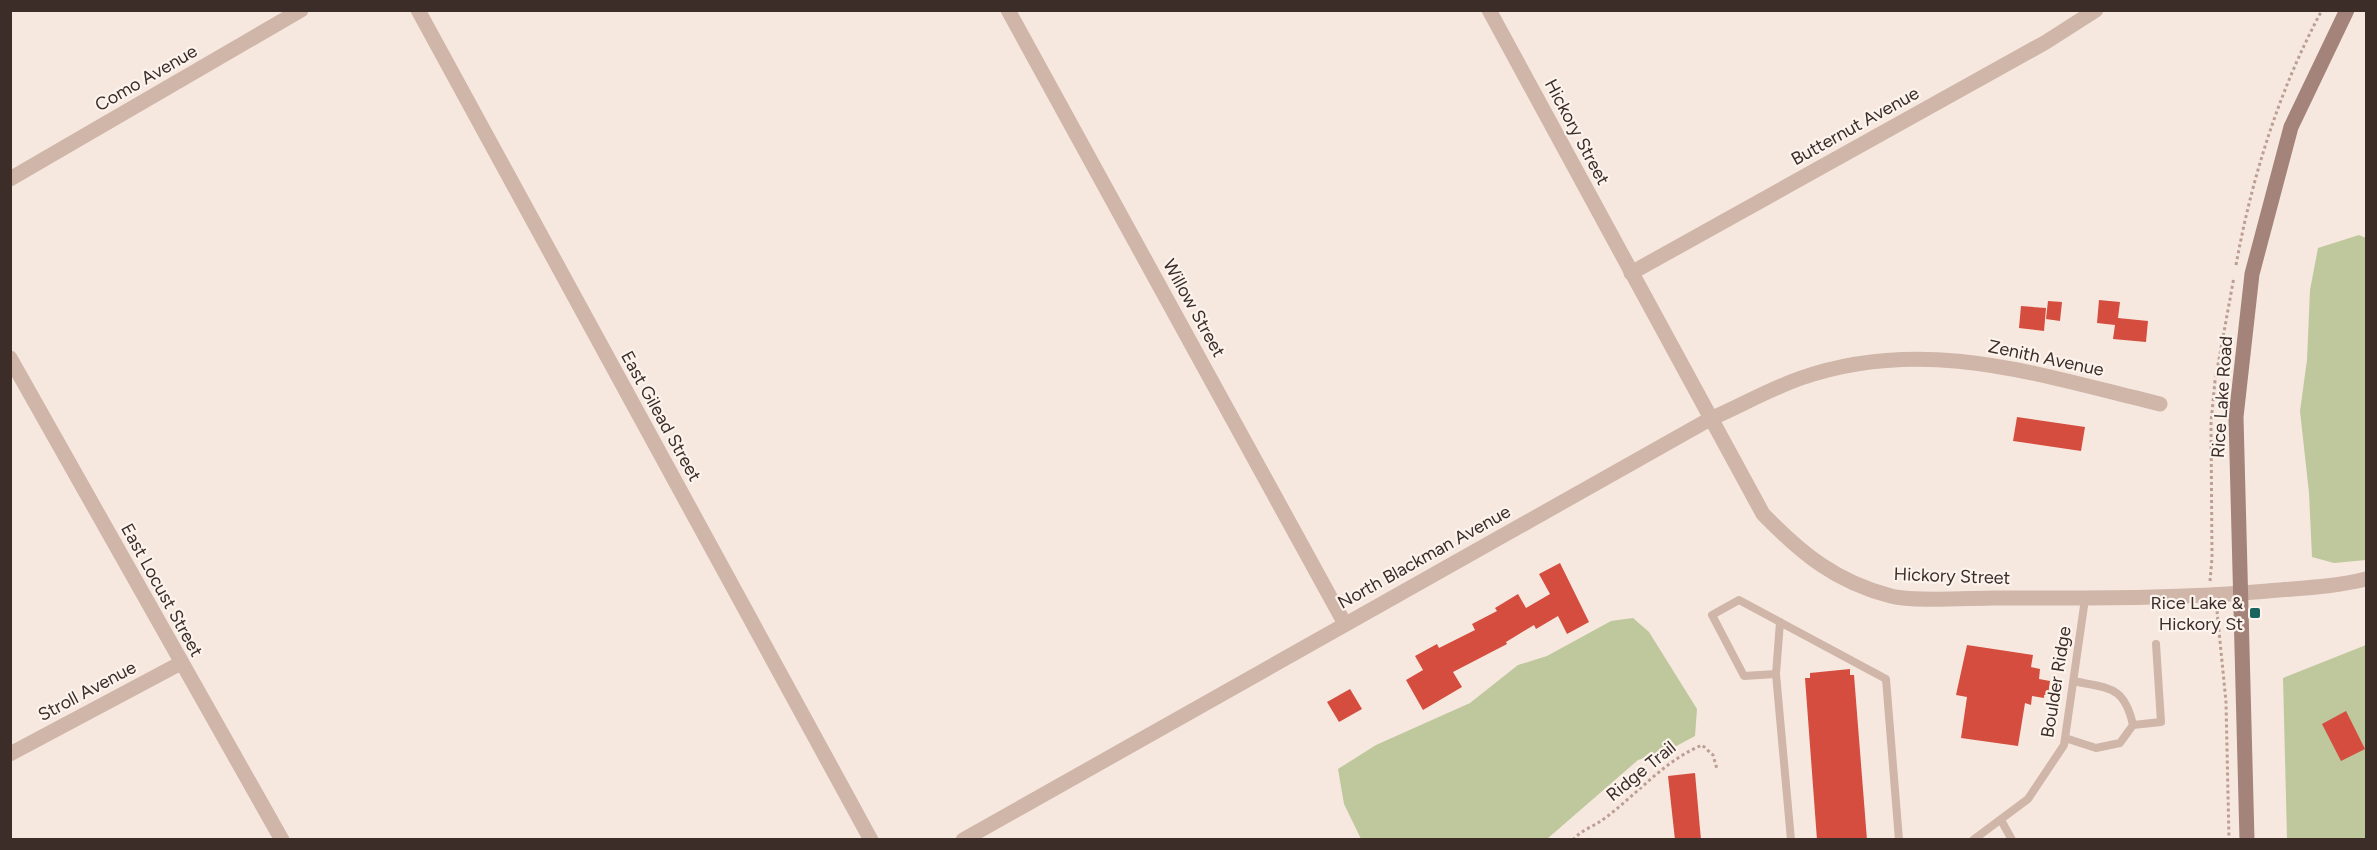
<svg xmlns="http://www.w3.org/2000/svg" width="2377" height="850" viewBox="0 0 2377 850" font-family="Figtree,sans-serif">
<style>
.green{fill:#bfc79d}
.building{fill:#d44d3f}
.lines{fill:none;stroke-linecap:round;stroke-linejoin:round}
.path{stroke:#bc9e93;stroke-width:3;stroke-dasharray:3 3;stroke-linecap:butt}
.lane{stroke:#d0b5a9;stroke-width:8}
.street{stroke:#d0b5a9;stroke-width:15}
.secondary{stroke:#a4837a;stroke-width:15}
.poi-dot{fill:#19645e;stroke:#fcf3ed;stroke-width:2}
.labels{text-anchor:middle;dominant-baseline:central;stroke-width:4.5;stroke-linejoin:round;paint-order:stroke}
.street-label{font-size:18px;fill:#3c2d29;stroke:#fcf3ed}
.poi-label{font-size:18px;fill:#3c2d29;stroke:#fcf3ed;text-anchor:end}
</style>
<rect width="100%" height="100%" fill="#f6e8df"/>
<g class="green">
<polygon points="2359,235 2366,238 2366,560 2334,563 2312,557 2309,493 2300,411 2307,360 2310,290 2318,248"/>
<polygon points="1633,618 1649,632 1697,709 1695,736 1669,750 1638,760 1547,839 1361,839 1344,804 1338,769 1376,745 1470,703 1518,665 1547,656 1611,621"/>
<polygon points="2366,645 2366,839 2287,839 2283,678"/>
</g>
<g class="building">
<polygon points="2099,300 2120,302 2118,318 2148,321 2146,342 2113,339 2115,325 2097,323"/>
<polygon points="2048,301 2062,302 2060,321 2046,319"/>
<polygon points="2021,306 2046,308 2044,331 2019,328"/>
<polygon points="2017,417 2085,427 2081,451 2013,441"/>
<polygon points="1560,563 1589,622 1567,634 1558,616 1536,629 1534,625 1506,642 1507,644 1453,672 1462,687 1423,710 1406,680 1423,670 1415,656 1437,644 1439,648 1475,630 1472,624 1497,611 1495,608 1518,594 1526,608 1550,594 1539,574"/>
<polygon points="1967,645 2033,655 2031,667 2040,669 2039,679 2050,681 2048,695 2044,695 2044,698 2032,696 2031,705 2025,703 2018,746 1961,738 1967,697 1956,695"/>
<polygon points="1850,669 1850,675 1854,675 1867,840 1817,840 1805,678 1810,678 1810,673"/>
<polygon points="1350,689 1362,709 1339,722 1327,702"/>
<polygon points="2346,711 2365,749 2341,761 2322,724"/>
<polygon points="1695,773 1701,840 1675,840 1668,776"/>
</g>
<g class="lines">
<g class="path">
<path d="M2236,265c16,-88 43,-175 86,-255"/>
<polyline points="2210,581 2212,558 2211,422 2215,381 2234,277"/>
<polyline points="2217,611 2226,702 2229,840"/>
<path d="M1573,840c7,-9 19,-13 28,-19 35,-25 61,-59 101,-76l11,10 4,14"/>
</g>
<g class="lane">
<polyline points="1780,622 1776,674 1744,676 1712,615 1739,600 1886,679 1899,840"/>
<polyline points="1776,674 1791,840"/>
<polyline points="2133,725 2161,722 2156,644"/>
<path d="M2065,738l31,10 24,-5 13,-18c-9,-40 -24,-36 -59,-44"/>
<polyline points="2001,820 2012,840"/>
<polyline points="1973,840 2028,799 2064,745 2085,599"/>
</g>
<g class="street">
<polyline points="418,10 871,840"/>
<polyline points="1008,10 1345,624"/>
<path d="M1489,10l274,504c39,40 73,68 128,82 23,6 78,2 104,2 91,0 182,1 273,-7 33,-3 66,-4 98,-12"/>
<polyline points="10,179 301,10"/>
<polyline points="1631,273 2046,42 2096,10"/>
<polyline points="10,358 282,840"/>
<polyline points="10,754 181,663"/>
<path d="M963,840l747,-421c30,-13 60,-30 91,-41 124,-43 238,-3 359,26"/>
</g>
<polyline class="secondary" points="2247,840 2236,417 2252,274 2291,127 2347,10"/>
</g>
<rect class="poi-dot" x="2249" y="607" width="12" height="12" rx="3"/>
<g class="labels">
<g class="street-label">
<text transform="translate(146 78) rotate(-30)">Como Avenue</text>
<text transform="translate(1855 126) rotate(-29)">Butternut Avenue</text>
<text transform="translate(1577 132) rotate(62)">Hickory Street</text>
<text transform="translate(1194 308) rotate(61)">Willow Street</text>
<text transform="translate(2046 358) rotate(12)">Zenith Avenue</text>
<text transform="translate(2222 397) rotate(-86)">Rice Lake Road</text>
<text transform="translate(661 416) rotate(61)">East Gilead Street</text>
<text transform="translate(1424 557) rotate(-29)">North Blackman Avenue</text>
<text transform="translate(1952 576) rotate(2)">Hickory Street</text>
<text transform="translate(162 590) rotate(61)">East Locust Street</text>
<text transform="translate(2056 682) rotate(-81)">Boulder Ridge</text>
<text transform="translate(87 691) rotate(-28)">Stroll Avenue</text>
<text transform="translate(1641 771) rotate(-39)">Ridge Trail</text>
</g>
<g class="poi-label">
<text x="2243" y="603">Rice Lake &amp;<tspan x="2243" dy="21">Hickory St</tspan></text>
</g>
</g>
<rect width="2377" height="850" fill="none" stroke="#3c2d29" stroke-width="24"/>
</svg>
